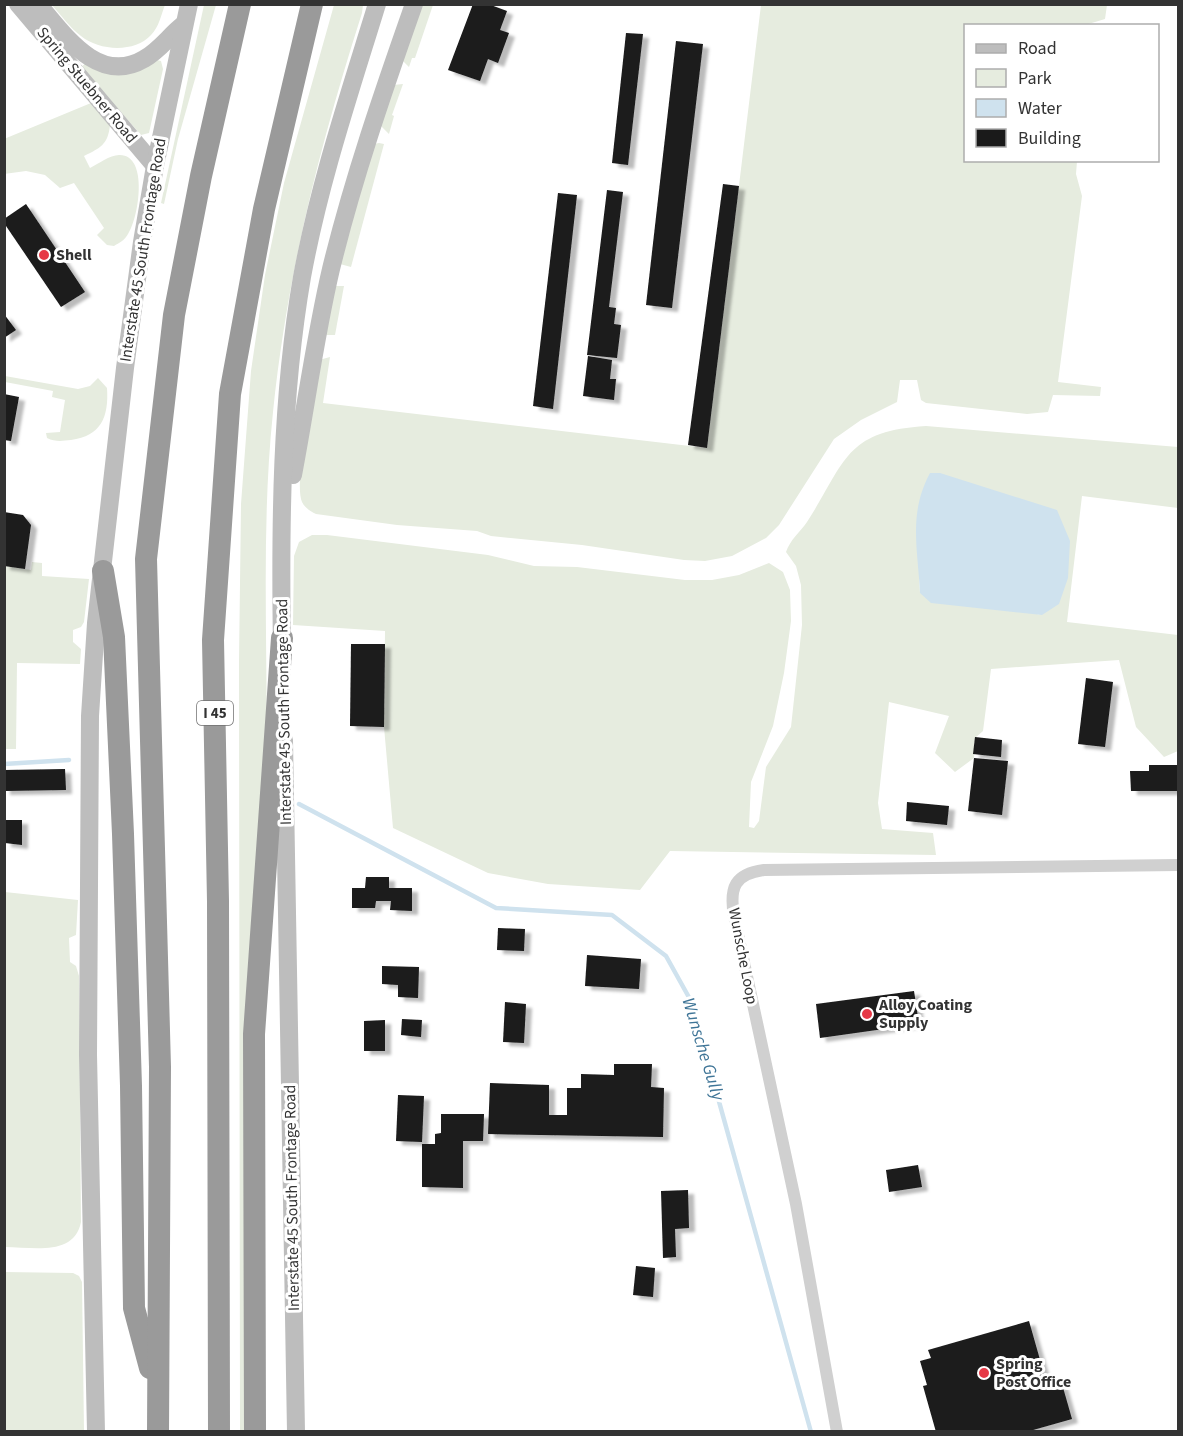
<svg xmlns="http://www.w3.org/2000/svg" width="1183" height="1436" viewBox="0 0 1183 1436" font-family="'Source Sans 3',sans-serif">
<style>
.green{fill:#e6ecdf;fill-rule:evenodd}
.water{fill:#cfe2ee}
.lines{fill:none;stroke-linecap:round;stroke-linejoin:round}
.stream{stroke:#cfe2ee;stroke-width:4.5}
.building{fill:#1a1a1a;filter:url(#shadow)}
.minor{stroke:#d0d0d0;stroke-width:12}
.secondary{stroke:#bdbdbd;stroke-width:18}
.motorway{stroke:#9a9a9a;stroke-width:22}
.poi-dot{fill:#e63946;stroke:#fff;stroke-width:2}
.labels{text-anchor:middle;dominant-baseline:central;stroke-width:6;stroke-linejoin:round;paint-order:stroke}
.shield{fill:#fff;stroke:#707070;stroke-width:1.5}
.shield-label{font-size:15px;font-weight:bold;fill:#333}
.street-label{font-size:16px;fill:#333;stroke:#fff}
.poi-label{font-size:16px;font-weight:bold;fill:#333;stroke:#fff;text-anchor:start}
.water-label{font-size:18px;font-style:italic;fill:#3f7597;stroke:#fff}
</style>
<defs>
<filter id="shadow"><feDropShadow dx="6" dy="4" stdDeviation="1.5" flood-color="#0004"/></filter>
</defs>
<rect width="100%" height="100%" fill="#fff"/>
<g class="green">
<path d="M52,5h113c-4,10 -6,22 -14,30 -16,18 -52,16 -70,1 -11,-8 -20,-21 -29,-31z"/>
<polygon points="204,5 216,5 178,139 164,204 161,203"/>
<path d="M334,5h29l-1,8c-42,131 -75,262 -89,399 -13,124 -4,249 -7,373 -6,216 -12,431 -17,647l-9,-1 -1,-769 2,-158 10,-133 14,-96 19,-92z"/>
<polygon points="421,5 433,5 415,58 412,58 409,67 402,60"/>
<path d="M761,5h346l-2,14 -20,6 -119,1v134l111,1 -1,13 6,22 -24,186 43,5 -1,9 -47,-1 -5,17 -21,2 -101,-11 -5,-3 -4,-20h-17l-3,22 -36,18 -27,19 -55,86 -13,13 -34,18 -27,5 -21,-1 -102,-15 -91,-9 -14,-5 -80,-6 -81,-11c-6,-3 -11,-6 -14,-12 -9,-21 13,-115 17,-142l11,-3 -7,46 384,45z"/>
<polygon points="157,60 161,61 163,69 149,133 141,135 81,67 86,63"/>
<polygon points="403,84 392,115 394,116 389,134 379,124 393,85"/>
<path d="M91,103l19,22c-2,20 -10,23 -26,31l6,12c8,-4 20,-13 29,-13 30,-1 20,63 9,79 -3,6 -9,9 -14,12l-7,-1 -10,-10 7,-7 -30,-45 -14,5 -15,-13 -19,-4 -22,3v-35z"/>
<polygon points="379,143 384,144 351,267 340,264 374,144"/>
<polygon points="334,286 344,286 335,335 324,335"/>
<path d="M5,376l73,13 12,-3 8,-8 9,10c2,29 -6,48 -36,52 -9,1 -16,2 -24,-2l-1,-5 14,-1 5,-32 -13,-3 1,-6 -48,-9z"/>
<path d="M926,426l252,21v61l-96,-12 -15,126 111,13v116l-14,6 -28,-30 -17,-67 -128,9 -8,62 -8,7 -1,20 -19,14 -20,-19 14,-37 -60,-14 -11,101 4,26 51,4 3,22 -266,-4 -30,39 -92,-6 -60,-11 -95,-45 -9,-101 1,-96 -92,-6 1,-69 5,-14 13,-7h15l161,20 46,11 43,1 108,13h27l27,-5 30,-12 14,9 7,18 1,31 -7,52 -11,53 -22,56 -2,45 5,1 5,-7 7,-54 25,-40 11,-102 -1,-40 -5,-19 -10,-14c4,-12 14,-20 21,-30 39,-60 37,-91 119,-96zM919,577l123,38 -122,-22z"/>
<polygon points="32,562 42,563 42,576 89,579 84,622 81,627 73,630 73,642 81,649 80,664 17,663 16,749 5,749 5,566 31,570"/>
<path d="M5,892l73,8 -2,35 -7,3 1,24 6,4 3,10 2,246c-7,35 -49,25 -76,25z"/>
<polygon points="5,1272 73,1273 79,1276 82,1282 84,1431 5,1431"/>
</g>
<path class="water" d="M930,473h10l117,37 13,31 -2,37 -9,26 -17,11 -111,-12 -11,-10c-2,-44 -12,-79 10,-120z"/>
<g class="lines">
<g class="stream">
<polyline points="4,764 69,760"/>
<polyline points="299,804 496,908 612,915 666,956 691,1001 811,1432"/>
</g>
</g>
<g class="building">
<polygon points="473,4 488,4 507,11 500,30 509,33 498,63 488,59 480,81 448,70"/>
<polygon points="626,33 643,34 628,165 612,163"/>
<polygon points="676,41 703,44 672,308 646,305"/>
<polygon points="723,184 739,186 707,448 688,445"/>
<polygon points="607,190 623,192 609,307 616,308 614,324 621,325 617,358 587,355"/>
<polygon points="558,193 577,195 553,409 533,406"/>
<polygon points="26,204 85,292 61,307 4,223 4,219"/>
<polygon points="4,314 16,330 4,338"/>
<polygon points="588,356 612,360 610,379 616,379 614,400 583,396"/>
<polygon points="4,394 19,397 11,441 4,440"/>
<polygon points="4,512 23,515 31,525 25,569 4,566"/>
<polygon points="351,644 385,644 384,727 350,726"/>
<polygon points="1086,678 1113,682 1105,747 1078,744"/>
<polygon points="975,737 1002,740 1001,757 973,754"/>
<polygon points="974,758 1008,761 1002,815 968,811"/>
<polygon points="1149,765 1178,765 1178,791 1131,791 1130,771 1149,771"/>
<polygon points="65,769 66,790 4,791 4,770"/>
<polygon points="907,802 949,806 947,825 906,821"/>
<polygon points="5,820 22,820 22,845 5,843"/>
<polygon points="366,877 389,877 389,888 412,888 412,911 390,910 391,901 376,901 375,908 352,908 352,888 365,888"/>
<polygon points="498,928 525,929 524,951 497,950"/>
<polygon points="587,955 641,959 639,989 585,986"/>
<polygon points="382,966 419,967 418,998 398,997 398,985 382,984"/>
<polygon points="914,991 919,1024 820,1038 816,1004"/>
<polygon points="505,1002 526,1004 524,1043 503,1042"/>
<polygon points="402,1019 422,1020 421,1037 401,1035"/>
<polygon points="385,1020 385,1051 364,1051 364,1021"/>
<polygon points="614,1064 652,1064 651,1087 664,1088 663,1137 488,1134 490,1083 549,1085 549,1115 567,1115 567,1088 581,1088 581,1074 614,1075"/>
<polygon points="398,1095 424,1096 422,1142 396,1141"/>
<polygon points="441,1114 484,1114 483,1141 463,1141 463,1188 422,1187 422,1144 435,1144 435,1134 441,1133"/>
<polygon points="918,1165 922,1187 889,1192 886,1170"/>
<polygon points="688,1190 689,1228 675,1229 676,1257 663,1258 661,1191"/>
<polygon points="636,1266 655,1268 653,1297 633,1295"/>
<polygon points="1029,1321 1048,1388 1062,1384 1072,1419 1026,1432 936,1432 923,1386 927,1385 920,1361 931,1358 928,1350"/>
</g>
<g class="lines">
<path class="minor" d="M837,1432l-41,-228 -62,-288c-5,-29 1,-42 30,-46l414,-5"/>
<g class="secondary">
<polyline points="18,4 155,166"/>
<path d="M38,4c26,30 60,82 106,55 15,-8 26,-24 39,-34"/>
<path d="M293,475c13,-68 22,-138 38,-206 22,-90 52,-177 83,-265"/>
<path d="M282,650c-2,-124 -1,-251 20,-373 17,-93 47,-182 75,-273"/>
<polyline points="284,740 296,1432"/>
<polyline points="96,1432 88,1055 90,716 96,623 125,368 142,242 155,166 189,4"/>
</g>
<g class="motorway">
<polyline points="103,571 114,637 123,834 131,1086 134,1308 150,1368"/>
<polyline points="158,1432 160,1067 146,559 174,315 201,176 240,4"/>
<polyline points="219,1432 218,901 213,640 230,394 264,209 312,4"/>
<polyline points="255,1432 254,1034 282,638"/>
</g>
</g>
<g class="poi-dot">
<circle cx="44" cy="255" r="6"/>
<circle cx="867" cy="1014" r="6"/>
<circle cx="984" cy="1373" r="6"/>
</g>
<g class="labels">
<rect class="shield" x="197" y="701" width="36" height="24" rx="4.5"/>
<g class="shield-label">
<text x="215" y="713">I 45</text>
</g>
<g class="street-label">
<text transform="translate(87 85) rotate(50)">Spring Stuebner Road</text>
<text transform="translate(143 250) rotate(-81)">Interstate 45 South Frontage Road</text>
<text transform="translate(284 712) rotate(-91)">Interstate 45 South Frontage Road</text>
<text transform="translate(743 956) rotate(79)">Wunsche Loop</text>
<text transform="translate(292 1198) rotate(-91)">Interstate 45 South Frontage Road</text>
</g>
<g class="poi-label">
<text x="56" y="255">Shell</text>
<text x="879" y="1005">Alloy Coating<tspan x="879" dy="18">Supply</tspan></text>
<text x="996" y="1364">Spring<tspan x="996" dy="18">Post Office</tspan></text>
</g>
<g class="water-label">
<text transform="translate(703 1049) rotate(73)">Wunsche Gully</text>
</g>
</g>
<rect width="1183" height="1436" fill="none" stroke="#333333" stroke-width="12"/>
<rect x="964" y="24" width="195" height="138" fill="#ffffff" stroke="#adadad" stroke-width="1.5"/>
<rect x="976" y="44" width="30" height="9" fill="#bdbdbd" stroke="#adadad" stroke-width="1.5"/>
<text x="1018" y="54" font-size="18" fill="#333333">Road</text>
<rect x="976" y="69" width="30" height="18" fill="#e6ecdf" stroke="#adadad" stroke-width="1.5"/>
<text x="1018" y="84" font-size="18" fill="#333333">Park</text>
<rect x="976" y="99" width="30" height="18" fill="#cfe2ee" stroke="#adadad" stroke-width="1.5"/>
<text x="1018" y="114" font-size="18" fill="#333333">Water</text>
<rect x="976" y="129" width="30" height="18" fill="#1a1a1a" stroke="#adadad" stroke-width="1.5"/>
<text x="1018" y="144" font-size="18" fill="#333333">Building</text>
</svg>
